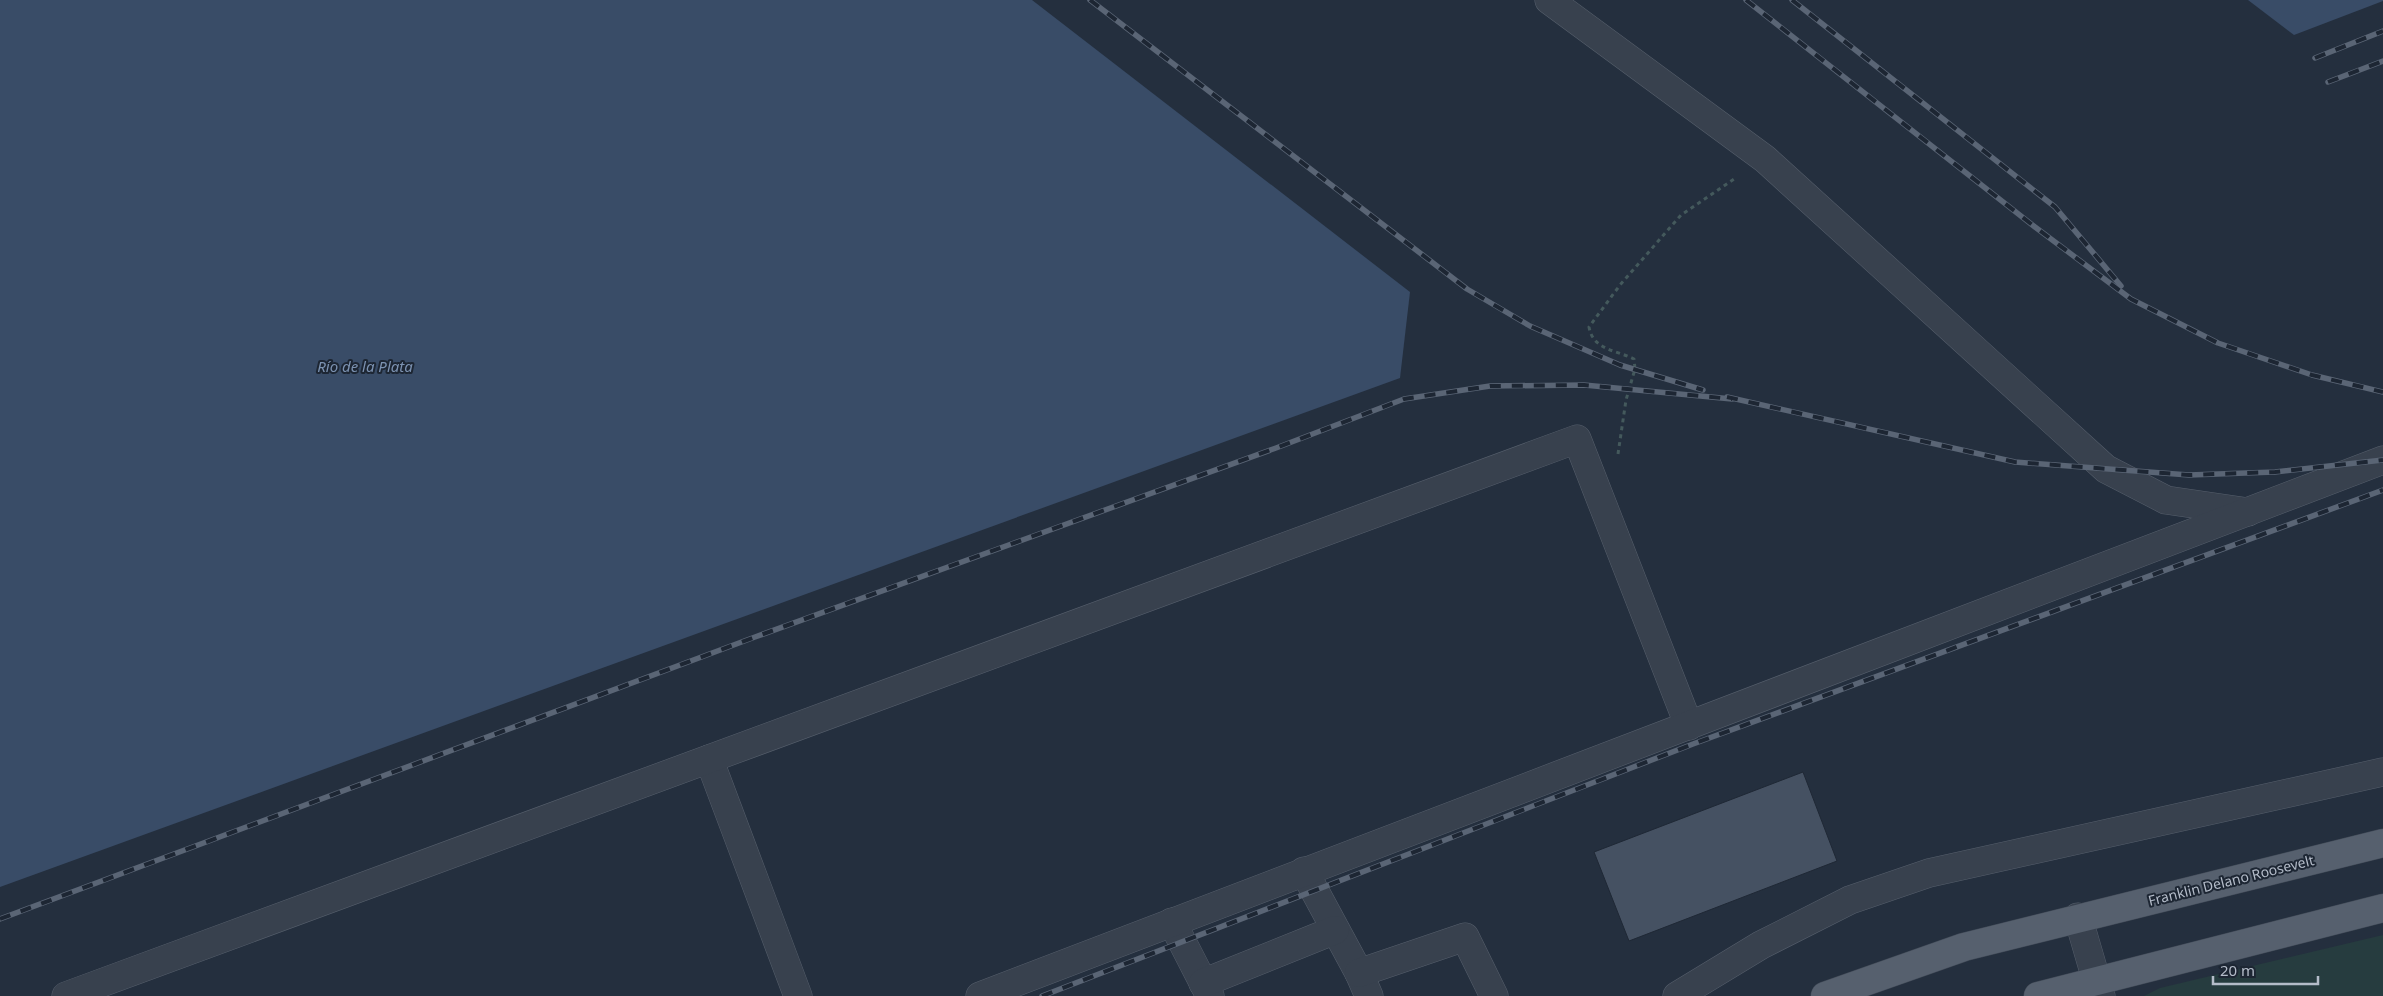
<svg xmlns="http://www.w3.org/2000/svg" width="2383" height="996" viewBox="0 0 2383 996" font-family="'Noto Sans',sans-serif">
<style>
.green{fill:#263c3f}
.water{fill:#394c67}
.building{fill:#455162;stroke:#1f2835}
.lines{fill:none;stroke-linecap:round;stroke-linejoin:round}
.minor-casing{stroke:#565f6c;stroke-width:29}
.major-casing{stroke:#414a57;stroke-width:29}
.path{stroke:#44595c;stroke-width:3;stroke-dasharray:4 4;stroke-linecap:butt}
.minor{stroke:#38414e;stroke-width:28}
.major{stroke:#56606e;stroke-width:28}
.rail-casing{stroke:#5a6575;stroke-width:5.5}
.rail{stroke:#1d2633;stroke-width:4;stroke-dasharray:11;stroke-linecap:butt}
.labels{text-anchor:middle;dominant-baseline:central;stroke-width:4;stroke-linejoin:round;paint-order:stroke}
.street-label{font-size:14px;fill:#b4bcc9;stroke:#1d2633}
.water-label{font-size:15px;font-style:italic;fill:#7c92b1;stroke:#1d2633}
</style>
<rect width="100%" height="100%" fill="#242f3e"/>
<polygon class="green" points="2383,935 2383,996 2144,996 2160,988"/>
<g class="water">
<polygon points="0,0 1032,0 1410,292 1400,378 0,887"/>
<polygon points="2248,0 2383,0 2383,1 2294,35"/>
</g>
<polygon class="building" points="1803,772 1837,861 1629,941 1594,852"/>
<g class="lines">
<g class="minor-casing">
<g id="minor">
<polyline points="1549,0 1765,159 2106,469 2166,500 2248,512"/>
<polyline points="709,759 798,996"/>
<polyline points="1304,871 1359,973 1369,996"/>
<polyline points="2078,917 2101,996"/>
<polyline points="1172,922 1210,996"/>
<polyline points="1359,973 1465,937 1494,996"/>
<polyline points="1203,983 1335,930"/>
<polyline points="66,996 1577,439 1689,726"/>
<polyline points="980,996 2383,460"/>
<polyline points="1677,996 1761,945 1850,900 1929,873 2383,772"/>
</g>
</g>
<g class="major-casing">
<g id="major">
<polyline points="1825,996 1964,947 2383,843"/>
<polyline points="2038,996 2383,908"/>
</g>
</g>
<path class="path" d="M1618,454l8,-54 9,-31 -1,-10c-18,-9 -41,-9 -45,-32l31,-42 61,-70 56,-38"/>
<use href="#minor" class="minor"/>
<use href="#major" class="major"/>
<g class="rail-casing">
<g id="rail">
<polyline points="1090,0 1467,289 1530,326 1620,365 1703,390"/>
<polyline points="1746,0 2035,227 2131,299 2218,343 2312,375 2383,392"/>
<polyline points="1792,0 2055,207 2121,286"/>
<polyline points="2315,58 2383,31"/>
<polyline points="2328,82 2383,61"/>
<polyline points="1727,397 2015,462 2189,475 2275,472 2383,460"/>
<polyline points="0,919 755,637 1276,448 1404,399 1490,386 1584,385 1732,399"/>
<polyline points="1042,996 1693,744 2383,490"/>
</g>
</g>
<use href="#rail" class="rail"/>
</g>
<g class="labels">
<g class="street-label">
<text transform="translate(2231 880) rotate(-14)">Franklin Delano Roosevelt</text>
</g>
<g class="water-label">
<text x="365" y="366">Río de la Plata</text>
</g>
</g>
<path d="M2213 976v8h105v-8" fill="none" stroke="#b4bcc9" stroke-width="2.5"/>
<text x="2220" y="976" font-size="15" fill="#b4bcc9" stroke="#1d2633" stroke-width="4" paint-order="stroke">20 m</text>
</svg>
